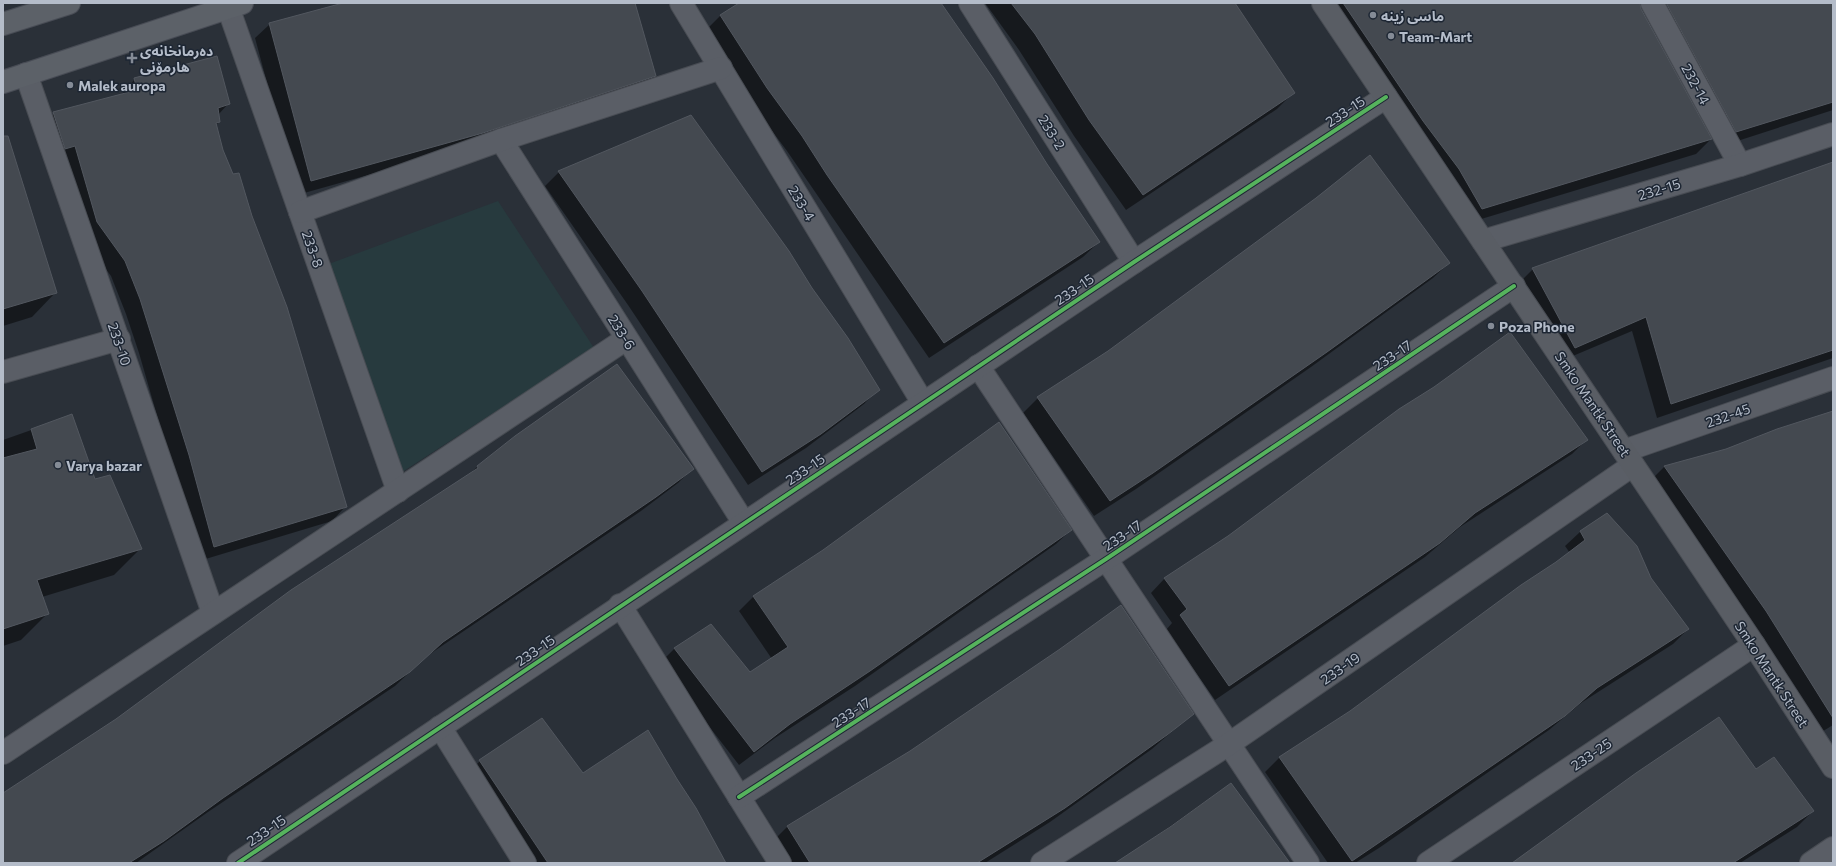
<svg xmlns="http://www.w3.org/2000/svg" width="1836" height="866" viewBox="0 0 1836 866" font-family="Commissioner,'Noto Sans Arabic',sans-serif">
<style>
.green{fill:#273a3e}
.shadow{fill:#0007}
.building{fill:#444950;stroke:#52575f}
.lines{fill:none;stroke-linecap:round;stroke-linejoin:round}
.street-casing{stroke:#484c53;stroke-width:24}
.secondary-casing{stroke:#484c53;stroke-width:24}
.primary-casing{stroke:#484c55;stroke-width:24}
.street{stroke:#5a5e66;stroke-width:22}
.secondary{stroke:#595d64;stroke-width:22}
.primary{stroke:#5c6168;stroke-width:22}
.cycleway-casing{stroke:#1d2633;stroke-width:6}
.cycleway{stroke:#56b35d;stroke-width:4}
.poi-dot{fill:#848b96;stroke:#1d2633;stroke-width:1.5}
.labels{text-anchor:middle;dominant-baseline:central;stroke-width:3;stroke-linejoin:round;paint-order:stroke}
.poi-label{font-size:14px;font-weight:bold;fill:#b4bcc9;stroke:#1d2633;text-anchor:start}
.street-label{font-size:14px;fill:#b4bcc9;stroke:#1d2633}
</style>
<rect width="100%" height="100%" fill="#2a3038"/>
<polygon class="green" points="498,201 594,348 399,474 326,265"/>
<g class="shadow">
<polygon points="351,3 634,3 655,76 641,90 468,147 297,195 255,38 270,24"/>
<polygon points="741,3 940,3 962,33 1046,165 1099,242 1083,257 929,358 787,151 752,104 705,31 720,16"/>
<polygon points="985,3 1234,3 1293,93 1277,109 1126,210 1074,136 1019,50"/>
<polygon points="1319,3 1639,3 1640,9 1711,139 1696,154 1468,223"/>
<polygon points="1662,3 1833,3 1833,110 1722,146"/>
<polygon points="135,79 228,104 218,115 219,122 216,125 222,150 346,506 332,521 199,561 139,353 126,314 111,276 82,237 39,128 54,113 121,95"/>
<polygon points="3,157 56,292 32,317 3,326"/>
<polygon points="1833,163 1833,358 1657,418 1632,331 1561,361 1519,283 1533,269"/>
<polygon points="559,172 878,389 864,404 806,448 748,485 628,305 545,186"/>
<polygon points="1449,263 1433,278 1311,367 1136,489 1094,516 1023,413 1038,398 1108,352"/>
<polygon points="1833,412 1833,725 1820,733 1650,481 1664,467 1727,450"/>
<polygon points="71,416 95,480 141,548 114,575 42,597 48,613 21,640 3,646 3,440"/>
<polygon points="1586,440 1572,454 1460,527 1425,557 1215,700 1166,630 1172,623 1151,593 1165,578 1228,537"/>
<polygon points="478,466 693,468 678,483 641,511 427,656 395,686 208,812 136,863 3,863 3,794 117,720 468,476"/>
<polygon points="1607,514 1650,578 1688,629 1673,644 1581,703 1549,730 1379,848 1355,863 1328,863 1265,772 1279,758 1350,711 1570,553 1565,546 1580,532"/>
<polygon points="1071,530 1056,544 855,686 775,738 739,765 660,663 674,649 711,625 750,673 772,659 739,611 753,597 824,550"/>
<polygon points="1193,713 1152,749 1050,822 985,863 787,863 773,841 787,827 910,752"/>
<polygon points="480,761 582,774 676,779 725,863 526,863 466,775"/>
<polygon points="1755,771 1813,811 1797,827 1740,863 1515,863"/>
<polygon points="1230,784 1289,863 1118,863 1135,851"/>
</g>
<g class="building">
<polygon points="343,3 635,3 656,76 483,133 311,181 269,23"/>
<polygon points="739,3 941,3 993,78 1047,164 1100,242 944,343 827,175 802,136 767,88 720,15"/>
<polygon points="1011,3 1235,3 1295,93 1143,195 1089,120 1035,34"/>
<polygon points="1343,3 1640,3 1641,9 1712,139 1482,209 1459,169 1423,121"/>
<polygon points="1666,3 1833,3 1833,102 1736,132"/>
<polygon points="217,56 230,104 218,108 220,122 216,123 223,150 233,174 239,173 252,216 287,307 347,507 214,547 189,455 140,299 125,261 97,222 75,146 65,149 53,112 137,90 134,78"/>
<polygon points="691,115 789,251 812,288 848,338 880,390 821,434 762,472 642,291 558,171"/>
<polygon points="3,136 8,136 57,293 3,309"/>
<polygon points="1370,155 1450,263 1327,352 1153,473 1110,501 1037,397 1108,351 1316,198"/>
<polygon points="1833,162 1833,350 1671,404 1646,317 1575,348 1532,268"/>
<polygon points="1510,332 1588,440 1475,513 1440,543 1229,686 1180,615 1187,609 1164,578 1228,536 1399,409 1434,387"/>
<polygon points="617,364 694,469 656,497 443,642 410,672 223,798 164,841 129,863 3,863 3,793 116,719 291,590 478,468 477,466 515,436"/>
<polygon points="1833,411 1833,718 1766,611 1664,466 1726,449 1777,429"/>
<polygon points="72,414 95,479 110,475 142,549 37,580 49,614 3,629 3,458 37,449 31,429"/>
<polygon points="999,422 1072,530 870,671 790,724 754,752 674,648 711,624 750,672 788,647 753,596 823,550"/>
<polygon points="1607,513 1637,546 1651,578 1689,629 1597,688 1565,716 1352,861 1279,757 1350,711 1521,585 1556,562 1585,540 1580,531"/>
<polygon points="1121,605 1194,714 1167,735 1065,808 977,863 810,863 787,826 910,751 1060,649"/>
<polygon points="1719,717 1756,769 1774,757 1814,811 1733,863 1512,863 1636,773"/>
<polygon points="542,718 583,773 648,730 677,779 696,808 726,863 548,863 479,760"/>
<polygon points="1231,783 1290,863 1115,863 1170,827"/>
</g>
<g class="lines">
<g class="street-casing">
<g id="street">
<polyline points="681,3 923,403"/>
<polyline points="970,3 1134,262"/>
<polyline points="1652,3 1740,165"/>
<polyline points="228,7 398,491"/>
<polyline points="26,74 213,613"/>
<polyline points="501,140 744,523"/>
<polyline points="300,212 501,140 721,68"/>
<polyline points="1483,241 1740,165 1833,134"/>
<polyline points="978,366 1308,863"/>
<polyline points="3,372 119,339"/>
<polyline points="1624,451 1833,378"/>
<polyline points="620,605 780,863"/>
<polyline points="440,727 525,863"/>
<polyline points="3,753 626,339"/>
<polyline points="739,797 1106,559 1514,286"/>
<polyline points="238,863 1134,262 1386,97"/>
<polyline points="1042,863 1229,744 1633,465"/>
<polyline points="1428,863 1754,645"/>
<polyline points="1811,863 1833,848"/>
</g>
</g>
<g class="secondary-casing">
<polyline id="secondary" points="1323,3 1754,645 1833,767"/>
</g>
<g class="primary-casing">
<g id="primary">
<polyline points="3,24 69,3"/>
<polyline points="3,82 242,3"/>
</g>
</g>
<use href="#street" class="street"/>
<use href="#secondary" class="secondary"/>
<use href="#primary" class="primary"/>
<g class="cycleway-casing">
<g id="cycleway">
<polyline points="739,797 1106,559 1514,286"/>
<polyline points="238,863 1134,262 1386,97"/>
</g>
</g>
<use href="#cycleway" class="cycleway"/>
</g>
<g class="poi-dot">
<circle cx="1373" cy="15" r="4"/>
<circle cx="1391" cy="36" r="4"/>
<path d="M130 52h4v4h4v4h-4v4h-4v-4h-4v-4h4z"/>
<circle cx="70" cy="85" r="4"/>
<circle cx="1491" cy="326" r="4"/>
<circle cx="58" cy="465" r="4"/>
</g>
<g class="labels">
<g class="poi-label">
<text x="1381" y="15">ماسی زینە</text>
<text x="1399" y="36">Team-Mart</text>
<text x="140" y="50">دەرمانخانەی<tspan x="140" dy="16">هارمۆنی</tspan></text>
<text x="78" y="85">Malek auropa</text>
<text x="1499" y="326">Poza Phone</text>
<text x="66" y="465">Varya bazar</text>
</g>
<g class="street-label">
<text transform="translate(1696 84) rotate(62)">232-14</text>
<text transform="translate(1345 111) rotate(-33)">233-15</text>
<text transform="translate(1052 132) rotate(58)">233-2</text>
<text transform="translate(1659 189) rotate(-17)">232-15</text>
<text transform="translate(802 203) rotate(59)">233-4</text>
<text transform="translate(313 249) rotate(71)">233-8</text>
<text transform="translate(1074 289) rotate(-34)">233-15</text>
<text transform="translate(622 332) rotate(58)">233-6</text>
<text transform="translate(120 344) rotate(71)">233-10</text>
<text transform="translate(1392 355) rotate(-34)">233-17</text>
<text transform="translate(1593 404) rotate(56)">Smko Mantk Street</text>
<text transform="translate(1728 415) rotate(-19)">232-45</text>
<text transform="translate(805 469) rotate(-34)">233-15</text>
<text transform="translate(1122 535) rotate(-34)">233-17</text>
<text transform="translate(535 650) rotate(-34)">233-15</text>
<text transform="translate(1340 668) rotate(-35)">233-19</text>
<text transform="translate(1772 674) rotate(57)">Smko Mantk Street</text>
<text transform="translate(851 712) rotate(-33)">233-17</text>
<text transform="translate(1591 754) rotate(-34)">233-25</text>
<text transform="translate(266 830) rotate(-34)">233-15</text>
</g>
</g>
<rect width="1836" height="866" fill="none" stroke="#b4bcc9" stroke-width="8"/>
</svg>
